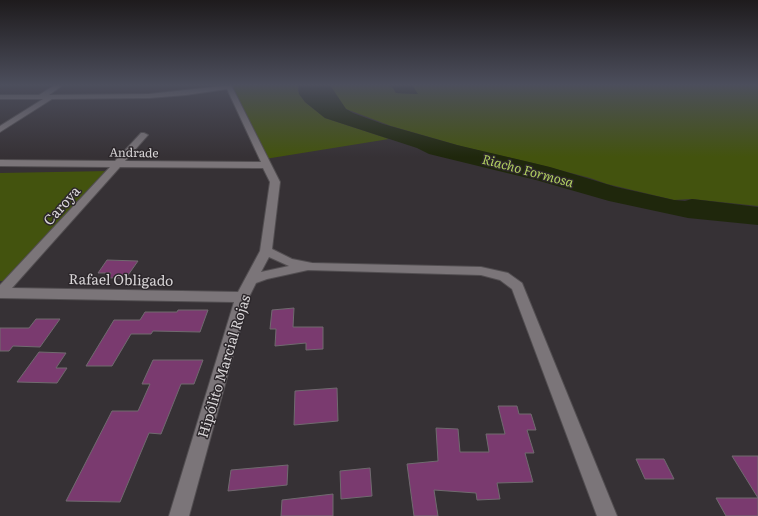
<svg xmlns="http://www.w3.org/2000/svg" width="758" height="516" viewBox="0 0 758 516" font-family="Literata,serif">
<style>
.green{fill:#43530e}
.water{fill:#1f270c}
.building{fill:#7a3a6f;stroke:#706a6f}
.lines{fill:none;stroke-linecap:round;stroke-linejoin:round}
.street-casing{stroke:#524e51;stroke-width:2}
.street{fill:#7b7579;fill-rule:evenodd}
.labels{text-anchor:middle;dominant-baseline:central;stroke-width:3;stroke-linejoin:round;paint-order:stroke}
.far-street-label{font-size:12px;fill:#d8d5d7;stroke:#2c272b}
.far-water-label{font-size:13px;font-style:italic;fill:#b2d060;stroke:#2c272b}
.street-label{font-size:14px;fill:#d8d5d7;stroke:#2c272b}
</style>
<rect width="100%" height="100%" fill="#363135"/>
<g class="green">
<polygon points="228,85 298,85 298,91 305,102 325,118 389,139 265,159"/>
<polygon points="329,85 389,85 393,88 396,93 417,94 412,85 758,85 758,206 692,199 674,200 607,184 590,178 533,163 464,147 391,126 346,109"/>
<polygon points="109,171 3,281 0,281 0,173"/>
</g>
<g class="water">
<polygon points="298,85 330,85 346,109 353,113 383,124 457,145 550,167 616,187 674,200 685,201 692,199 758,207 758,225 688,218 609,201 536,180 429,154 417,148 325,118 305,102 299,94"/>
<polygon points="389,85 412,85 418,94 396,93 393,88"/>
</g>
<g class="building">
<polygon points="107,260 138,261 126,278 108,278 111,273 98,273"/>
<polygon points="294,308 293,327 323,327 323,349 306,350 306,343 275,346 276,329 270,329 272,310"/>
<polygon points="178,310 208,310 200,332 153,331 151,334 131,334 112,366 86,366 114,320 140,320 145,312 177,312"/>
<polygon points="36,319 60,319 40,347 13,346 9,351 0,351 0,328 29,328"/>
<polygon points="39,352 66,353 56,368 67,368 57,383 17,382"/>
<polygon points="153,360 203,360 194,384 181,384 161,434 149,433 120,502 66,501 112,411 138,411 150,384 142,384"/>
<polygon points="337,388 338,421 294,425 295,391"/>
<polygon points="498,406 517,406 519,414 531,414 536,430 527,430 534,453 525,453 533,482 497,483 500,499 477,500 476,493 434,490 438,516 414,516 407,464 438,461 436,428 458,429 460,452 489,452 486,434 505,434"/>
<polygon points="732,456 758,456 758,516 726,516 716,498 758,498"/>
<polygon points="636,459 664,459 674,479 645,479"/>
<polygon points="288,465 287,485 228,491 231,470"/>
<polygon points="370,468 372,496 341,499 340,471"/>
<polygon points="333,494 333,516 281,516 282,500"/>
</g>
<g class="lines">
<g class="street-casing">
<path id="street" d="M55,85h8l-14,10 100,-1 82,-9 49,97 -8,67 20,10 20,4 169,4 27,6 14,10 95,233h-20l-85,-227 -12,-9 -19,-5 -173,-5 -41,9 -11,4 -7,14 -60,219h-20l65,-214 -234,-4v-13l110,-118 -110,-1v-6l115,1 26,-28h3l4,2 -23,26 136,1 -34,-73 -41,6 -37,3 -97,1 -52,33v-6l43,-27h-43v-4h39zM120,167l143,1 7,14 -10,69 -22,41 -226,-4zM269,257l20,9 -28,6z"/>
</g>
<use href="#street" class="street"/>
</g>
<linearGradient id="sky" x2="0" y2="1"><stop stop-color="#1e1b1d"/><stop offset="0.54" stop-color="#4c4e5c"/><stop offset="1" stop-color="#4c4e5c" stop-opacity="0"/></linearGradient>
<rect width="758" height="157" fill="url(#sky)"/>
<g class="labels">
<g class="far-street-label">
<text transform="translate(134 152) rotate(1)">Andrade</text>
</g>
<g class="far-water-label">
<text transform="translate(528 170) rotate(15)">Riacho Formosa</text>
</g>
<g class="street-label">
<text transform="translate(61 205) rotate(-48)">Caroya</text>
<text transform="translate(121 279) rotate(1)">Rafael Obligado</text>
<text transform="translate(223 366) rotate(-73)">Hipólito Marcial Rojas</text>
</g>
</g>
</svg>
